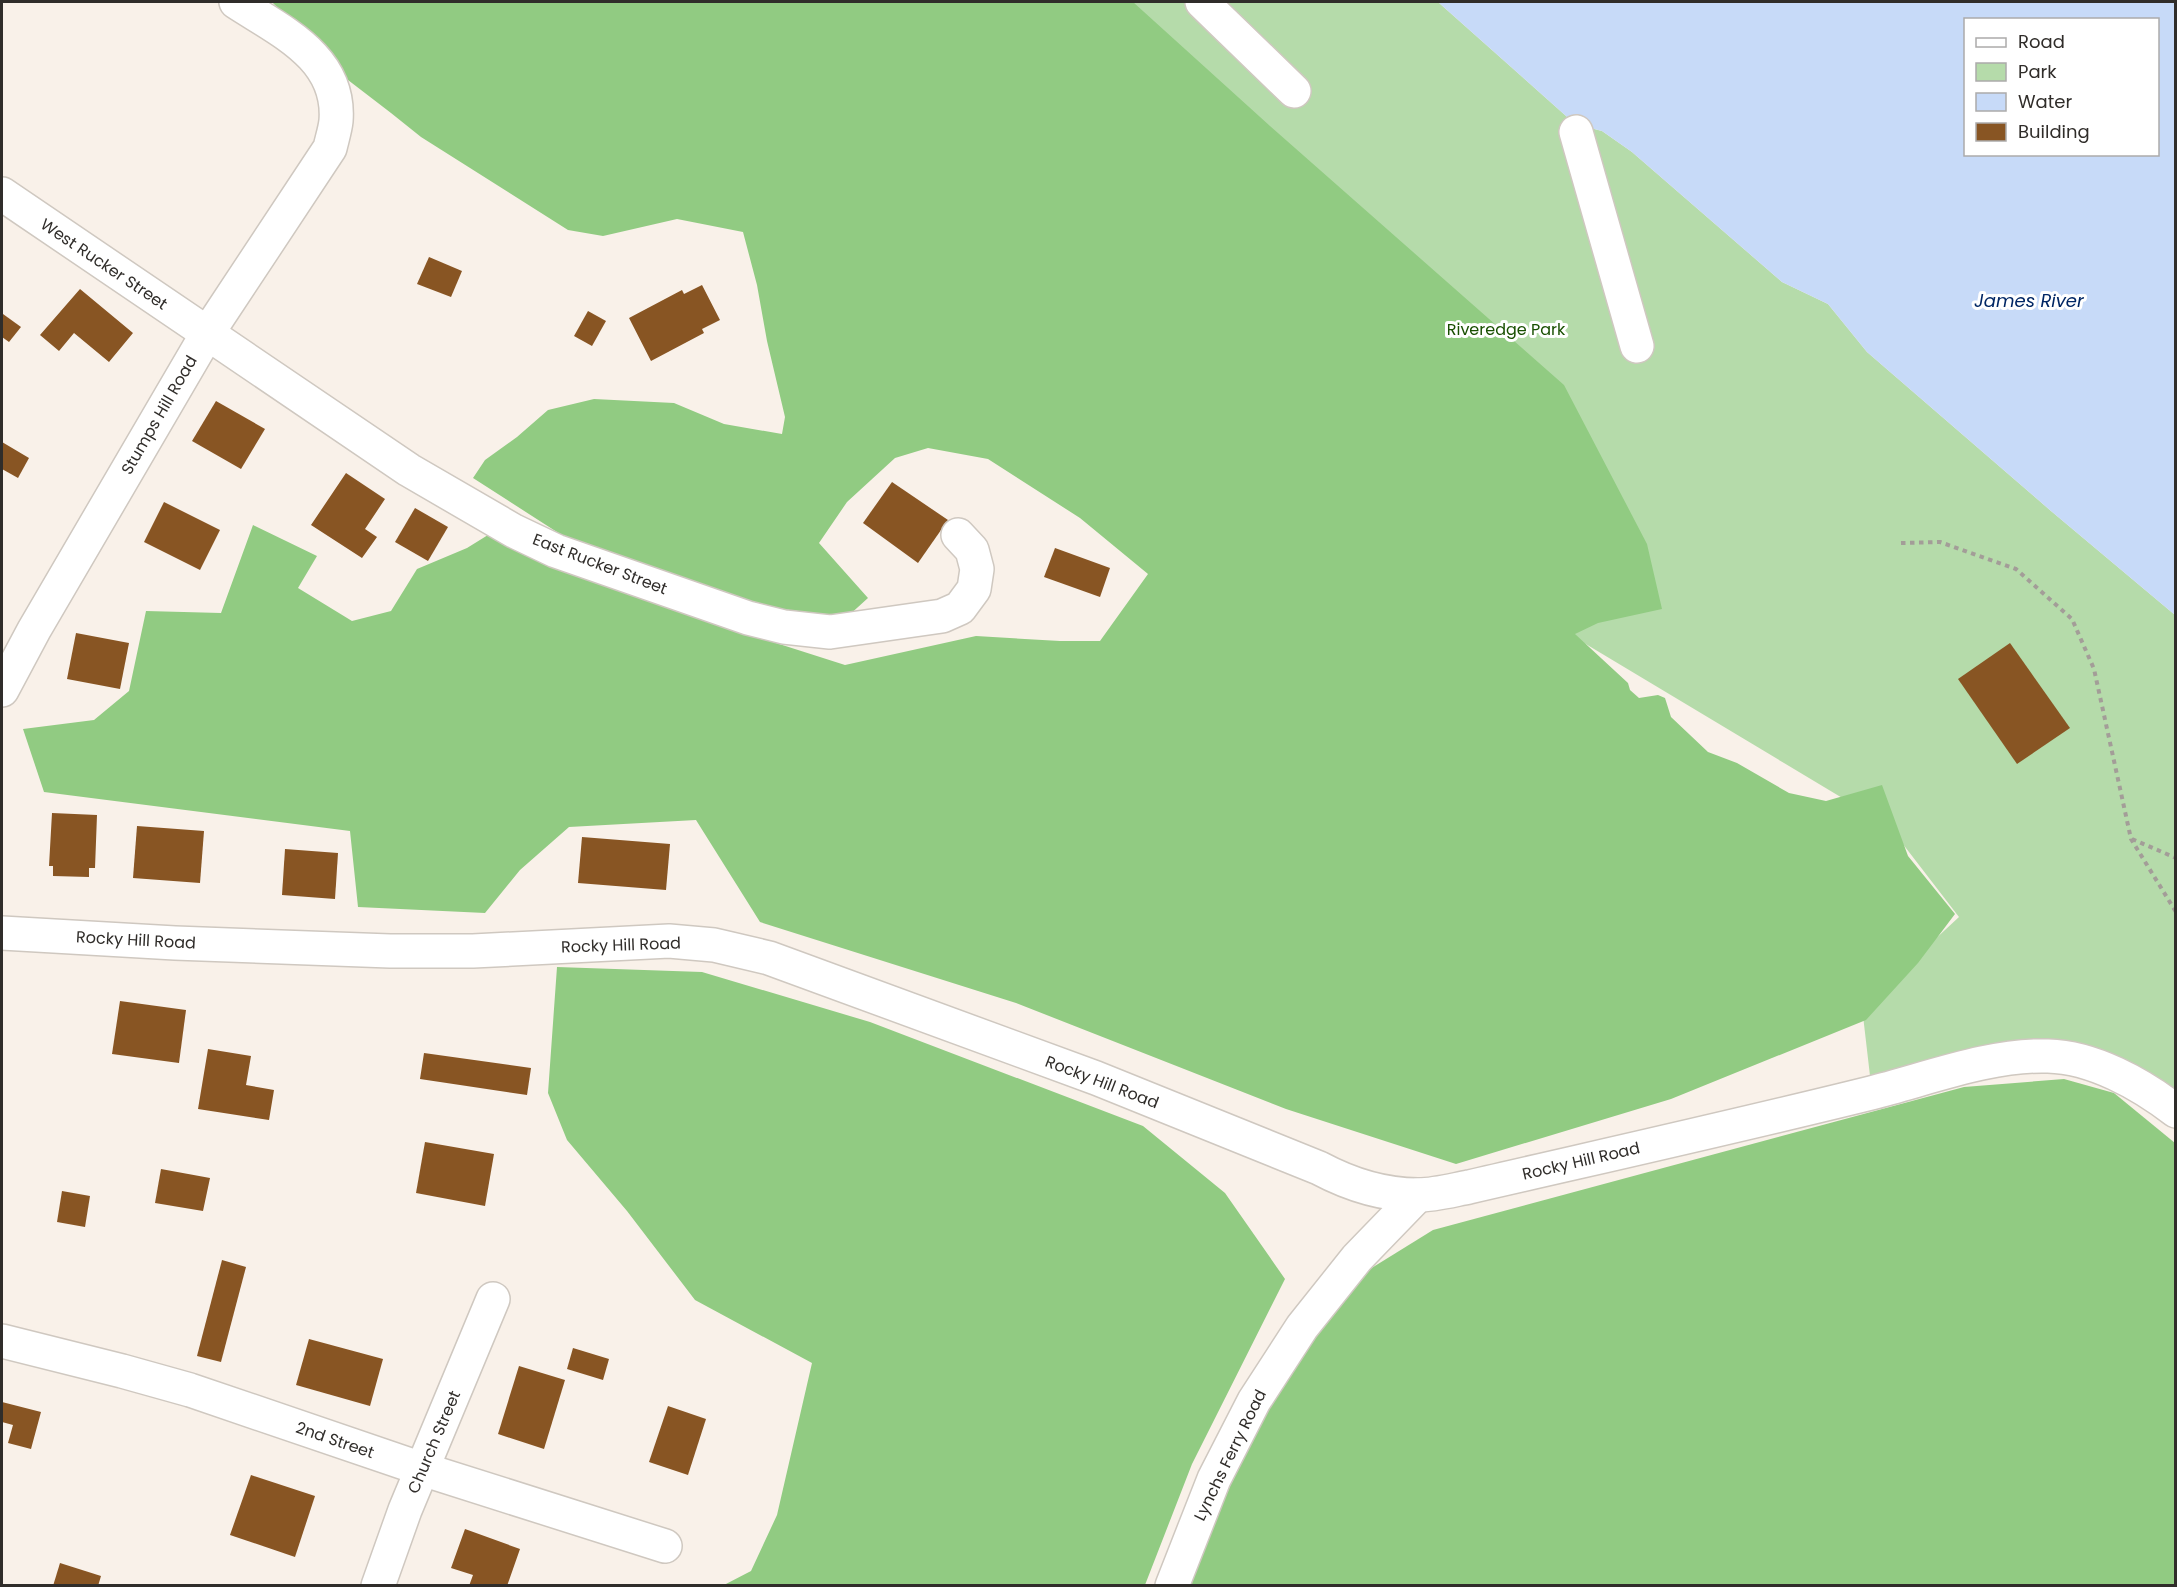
<svg xmlns="http://www.w3.org/2000/svg" width="2177" height="1587" viewBox="0 0 2177 1587" font-family="Poppins,sans-serif">
<style>
.green{fill:#b5dbaa}
.forest{fill:#91cb82}
.water{fill:#c7daf8;fill-rule:evenodd}
.building{fill:#885523}
.lines{fill:none;stroke-linecap:round;stroke-linejoin:round}
.minor-casing{stroke:#cfc8c0;stroke-width:36}
.path{stroke:#a39d98;stroke-width:4;stroke-dasharray:4.5 4.5;stroke-linecap:butt}
.minor{stroke:#fff;stroke-width:33}
.labels{text-anchor:middle;dominant-baseline:central;stroke-width:6;stroke-linejoin:round;paint-order:stroke}
.street-label{font-size:16px;fill:#302d2a;stroke:#fff}
.park-label{font-size:16px;fill:#195002;stroke:#fff}
.water-label{font-size:18px;font-style:italic;fill:#002664;stroke:#fff}
</style>
<rect width="100%" height="100%" fill="#f9f1e9"/>
<polygon class="green" points="768,2 1438,2 1575,124 1602,131 1632,152 1782,282 1828,304 1867,352 2051,511 2175,615 2175,1123 2136,1083 2011,1057 1872,1093 1862,1007 1959,917 1889,826 1449,562"/>
<g class="forest">
<polygon points="272,2 1133,2 1270,126 1564,385 1647,544 1662,609 1598,623 1575,634 1628,683 1630,690 1639,698 1658,695 1665,698 1671,717 1708,752 1737,763 1789,793 1826,801 1882,785 1908,856 1955,914 1918,963 1866,1020 1671,1099 1456,1164 1286,1109 1016,1003 760,922 696,820 569,827 520,870 485,913 358,907 350,831 44,792 23,729 94,720 129,691 146,611 221,613 253,525 317,556 298,588 352,621 391,611 417,569 467,548 488,535 682,613 845,665 976,636 1060,641 1100,641 1148,574 1080,518 988,459 928,448 895,458 847,502 819,543 868,598 847,617 765,607 574,543 473,478 485,460 517,437 548,410 594,399 674,403 724,424 782,434 785,417 767,341 757,285 743,232 677,219 603,236 568,230 421,137 391,113 348,80"/>
<polygon points="557,967 702,972 870,1022 1143,1126 1225,1193 1285,1279 1192,1464 1145,1585 724,1585 751,1571 777,1515 812,1363 695,1300 627,1211 567,1140 548,1093"/>
<polygon points="2064,1079 2114,1093 2175,1143 2175,1585 1189,1586 1230,1486 1269,1409 1315,1336 1370,1269 1433,1230 1964,1087"/>
</g>
<path class="water" d="M1438,2h737v613l-124,-104 -184,-159 -39,-48 -46,-22 -150,-130 -30,-21 -27,-7zM1966,20h192v134h-192z"/>
<g class="building">
<polygon points="429,257 462,271 451,297 417,284"/>
<polygon points="702,285 720,320 702,329 704,333 651,361 629,318 682,290 684,294"/>
<polygon points="80,289 133,333 109,362 74,333 59,351 40,335"/>
<polygon points="588,311 606,321 592,346 574,336"/>
<polygon points="3,314 21,327 9,342 2,337 2,316"/>
<polygon points="216,401 265,429 241,469 192,441"/>
<polygon points="2,442 29,458 18,478 2,469"/>
<polygon points="346,473 385,499 365,529 377,537 362,558 311,525"/>
<polygon points="892,482 948,520 918,563 863,523"/>
<polygon points="164,502 220,530 200,570 144,542"/>
<polygon points="415,508 448,527 428,561 395,542"/>
<polygon points="1055,548 1110,568 1100,597 1044,577"/>
<polygon points="76,633 129,643 120,689 67,679"/>
<polygon points="2010,643 2070,728 2017,764 1958,679"/>
<polygon points="52,813 97,815 95,868 89,868 89,877 53,876 53,866 49,866"/>
<polygon points="137,826 204,831 200,883 133,878"/>
<polygon points="582,837 670,844 666,890 578,883"/>
<polygon points="285,849 338,853 335,899 282,895"/>
<polygon points="120,1001 186,1010 179,1063 112,1054"/>
<polygon points="208,1049 251,1056 246,1085 274,1090 269,1120 198,1109"/>
<polygon points="424,1053 531,1068 527,1095 420,1079"/>
<polygon points="425,1142 494,1154 485,1206 416,1193"/>
<polygon points="161,1169 210,1178 203,1211 155,1203"/>
<polygon points="62,1191 90,1196 85,1227 57,1222"/>
<polygon points="222,1260 246,1267 221,1362 197,1356"/>
<polygon points="309,1339 383,1359 370,1406 296,1385"/>
<polygon points="573,1348 609,1359 603,1380 567,1369"/>
<polygon points="519,1366 565,1380 544,1449 498,1434"/>
<polygon points="2,1402 41,1412 31,1449 8,1443 13,1425 2,1422"/>
<polygon points="668,1406 706,1419 688,1475 649,1462"/>
<polygon points="251,1475 315,1496 295,1557 230,1535"/>
<polygon points="465,1529 520,1549 507,1586 469,1586 473,1575 451,1568"/>
<polygon points="60,1563 101,1576 98,1586 53,1586"/>
</g>
<g class="lines">
<g class="minor-casing">
<g id="minor">
<polyline points="1202,2 1294,91"/>
<polyline points="1576,132 1637,346"/>
<polyline points="2,194 409,470 514,531 556,551 748,618 784,627 830,632 942,616 960,608 974,589 977,569 972,550 958,535"/>
<path d="M2,690l32,-60 173,-296 123,-186c2,-9 5,-18 6,-27 5,-64 -56,-90 -100,-119"/>
<path d="M2,933l173,10 215,8h83l196,-10 45,4 55,13 327,120 223,90c30,16 65,27 99,27 17,0 35,-5 51,-8 134,-31 269,-61 402,-94 56,-14 120,-39 177,-37 45,1 93,28 128,55"/>
<polyline points="2,1341 122,1371 190,1390 422,1469 665,1546"/>
<polyline points="378,1586 405,1510 493,1299"/>
<polyline points="1172,1586 1214,1479 1254,1401 1302,1327 1357,1258 1418,1195"/>
</g>
</g>
<g class="path">
<polyline points="1901,543 1940,542 2016,569 2072,619 2094,669 2131,839 2176,912"/>
<polyline points="2132,839 2176,858"/>
</g>
<use href="#minor" class="minor"/>
</g>
<g class="labels">
<g class="street-label">
<text transform="translate(104 264) rotate(34)">West Rucker Street</text>
<text transform="translate(159 415) rotate(-60)">Stumps Hill Road</text>
<text transform="translate(600 564) rotate(21)">East Rucker Street</text>
<text transform="translate(136 940) rotate(3)">Rocky Hill Road</text>
<text transform="translate(621 945) rotate(-2)">Rocky Hill Road</text>
<text transform="translate(1102 1082) rotate(21)">Rocky Hill Road</text>
<text transform="translate(1581 1161) rotate(-13)">Rocky Hill Road</text>
<text transform="translate(335 1440) rotate(19)">2nd Street</text>
<text transform="translate(434 1442) rotate(-67)">Church Street</text>
<text transform="translate(1230 1455) rotate(-64)">Lynchs Ferry Road</text>
</g>
<g class="park-label">
<text x="1506" y="329">Riveredge Park</text>
</g>
<g class="water-label">
<text x="2029" y="300">James River</text>
</g>
</g>
<rect width="2177" height="1587" fill="none" stroke="#302d2a" stroke-width="6"/>
<rect x="1964" y="18" width="195" height="138" fill="#ffffff" stroke="#acabaa" stroke-width="1.5"/>
<rect x="1976" y="38" width="30" height="9" fill="#ffffff" stroke="#acabaa" stroke-width="1.5"/>
<text x="2018" y="48" font-size="18" fill="#302d2a">Road</text>
<rect x="1976" y="63" width="30" height="18" fill="#b5dbaa" stroke="#acabaa" stroke-width="1.5"/>
<text x="2018" y="78" font-size="18" fill="#302d2a">Park</text>
<rect x="1976" y="93" width="30" height="18" fill="#c7daf8" stroke="#acabaa" stroke-width="1.5"/>
<text x="2018" y="108" font-size="18" fill="#302d2a">Water</text>
<rect x="1976" y="123" width="30" height="18" fill="#885523" stroke="#acabaa" stroke-width="1.5"/>
<text x="2018" y="138" font-size="18" fill="#302d2a">Building</text>
</svg>
